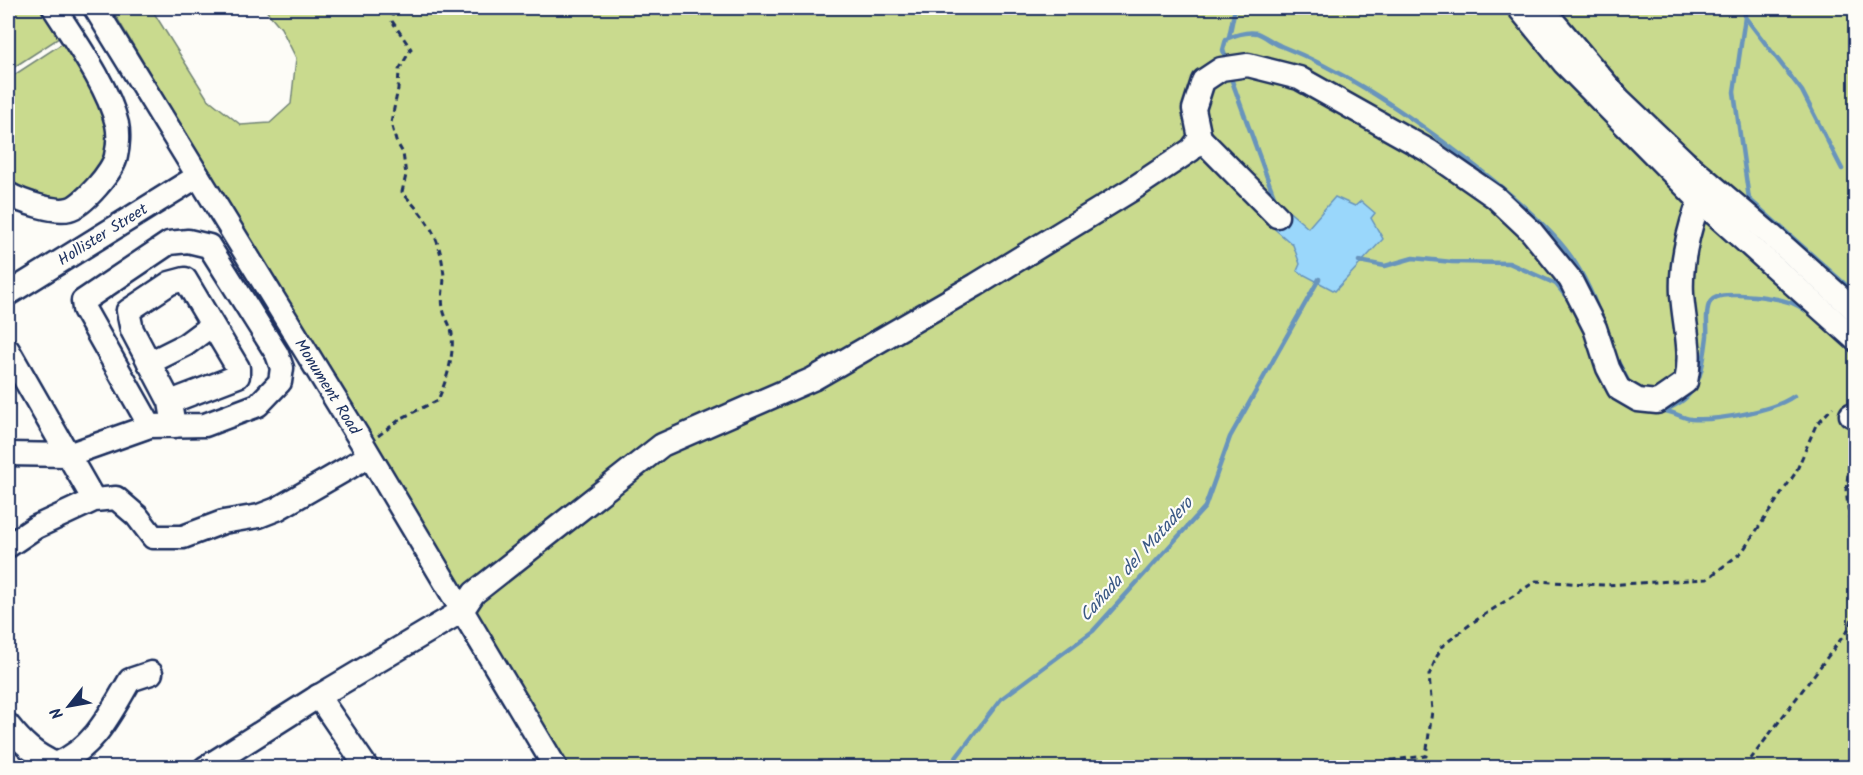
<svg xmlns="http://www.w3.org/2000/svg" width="1863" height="775" viewBox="0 0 1863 775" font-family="Kalam,sans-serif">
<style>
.green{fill:#c9da8e;stroke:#728476;stroke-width:1.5}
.water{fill:#9ad7fb;stroke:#6794bc;stroke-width:1.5}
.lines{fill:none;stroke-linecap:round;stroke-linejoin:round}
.stream{stroke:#6794bc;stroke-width:4.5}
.minor-casing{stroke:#1b2f5e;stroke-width:27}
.path{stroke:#1b2f5e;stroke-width:3;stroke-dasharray:6 4.5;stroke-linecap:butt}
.minor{stroke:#fdfcf7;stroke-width:22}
.labels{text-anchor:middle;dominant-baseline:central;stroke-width:4.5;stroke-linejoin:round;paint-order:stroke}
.street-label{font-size:16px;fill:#1b2f5e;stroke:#fdfcf7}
.water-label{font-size:18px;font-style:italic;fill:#3b5985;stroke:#fdfcf7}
</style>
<rect width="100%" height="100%" fill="#fdfcf7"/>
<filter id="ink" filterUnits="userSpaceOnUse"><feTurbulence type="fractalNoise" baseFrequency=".0167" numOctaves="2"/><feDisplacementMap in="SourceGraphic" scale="12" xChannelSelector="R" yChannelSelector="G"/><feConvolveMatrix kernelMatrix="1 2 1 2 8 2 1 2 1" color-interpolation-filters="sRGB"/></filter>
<g filter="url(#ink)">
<g class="green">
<polygon points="8,8 46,8 62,36 8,71"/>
<polygon points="111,8 151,8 207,98 241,125 270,123 291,104 296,58 281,28 264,8 1855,8 1855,767 564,767"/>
<polygon points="66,41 110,119 106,161 80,193 64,199 53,200 8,189 8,79"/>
</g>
<polygon class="water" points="1335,197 1355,206 1361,201 1375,213 1371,218 1383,239 1335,291 1297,271 1300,264 1293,245 1270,225 1285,208 1308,228"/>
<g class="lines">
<g class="stream">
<polyline points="1744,8 1745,17 1802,91 1842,169"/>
<polyline points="1745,17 1734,92 1749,199 1856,294"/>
<polyline points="1229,37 1235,8"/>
<path d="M1225,56l-2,-6 3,-11c9,-4 21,-8 31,-6 8,3 16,10 24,13 61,24 116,61 168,100 37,28 73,56 104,89 22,22 38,54 48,83"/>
<polyline points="1232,81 1276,202"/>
<polyline points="1855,217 1852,237 1856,244"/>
<polyline points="1359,261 1385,266 1413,258 1452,262 1509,263 1556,284 1568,299"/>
<polyline points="1614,354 1628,381"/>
<path d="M1661,411c6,-1 11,-4 16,-7 24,-13 27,-43 30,-68 1,-11 -2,-21 2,-32 5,-10 19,-9 29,-9 17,1 37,2 54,8 22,9 46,36 64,52"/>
<path d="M1665,411c9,1 17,7 26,8 26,2 82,-8 103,-23"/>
<polyline points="948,768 1001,699 1093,631 1205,507 1230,437 1319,279"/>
</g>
<g class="minor-casing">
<g id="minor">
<polyline points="95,8 364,446 556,768"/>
<polyline points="1519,8 1564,63 1698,199 1856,340"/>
<polyline points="1542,8 1619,99 1684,161 1772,236 1856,311"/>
<polyline points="1200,138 1277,216"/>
<path d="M8,194c12,7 46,19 61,15 14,-3 45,-39 47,-53 2,-9 3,-23 1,-32 -9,-38 -42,-83 -63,-116"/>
<polyline points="8,294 198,176"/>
<polyline points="8,350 94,500"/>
<polyline points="149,363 185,345 212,325"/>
<polyline points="170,402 132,330 128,311 170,283 185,279 238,368 238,376 170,402 174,426"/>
<polyline points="1851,415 1856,417"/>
<polyline points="8,454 68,455 150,426 205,425 258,405 280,382 282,368 277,354 209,246 188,241 169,243 83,301 84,309 150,426"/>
<polyline points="8,546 36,527 94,500 116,498 137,516 153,537 183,537 223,522 259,516 277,509 369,456"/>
<polyline points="318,696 367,768"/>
<path d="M8,725c14,18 27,30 48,39 38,-15 55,-52 74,-84l21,-7"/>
<path d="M205,768l109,-69 148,-88 12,-18 188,-148 151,-66 163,-94 155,-95 60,-40 9,-12 -6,-29 9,-28 18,-12 27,-4 51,13 130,73 66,46 36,34 39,48 25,49 13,40 11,21 19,11 19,2 29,-20c7,-31 -2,-56 -4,-88 -2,-35 10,-81 26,-112"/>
</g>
</g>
<g class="path">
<polyline points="1853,433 1846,490 1856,574"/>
<path d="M378,436l24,-18 36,-18c9,-21 16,-43 14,-66 -1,-9 -8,-17 -9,-26 -2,-11 1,-22 1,-32 -4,-42 -16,-55 -42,-84l4,-17 -3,-22 -7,-12 -5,-18 7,-34 1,-19 12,-21 -19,-28 1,-13"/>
<polyline points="1328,768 1426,756 1432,711 1429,675 1441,647 1472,623 1536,581 1604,585 1707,579 1742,552 1796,472 1816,425 1833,407"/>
<polyline points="1744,768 1850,627 1856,598"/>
</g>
<use href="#minor" class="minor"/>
</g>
</g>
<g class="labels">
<g class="street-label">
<text transform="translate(103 235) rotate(-32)">Hollister Street</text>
<text transform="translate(327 387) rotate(58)">Monument Road</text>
</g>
<g class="water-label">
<text transform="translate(1137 560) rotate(-48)">Cañada del Matadero</text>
</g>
</g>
<rect width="1863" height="775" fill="none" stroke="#fdfcf7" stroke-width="30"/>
<rect x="15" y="15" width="1833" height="745" fill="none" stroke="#1b2f5e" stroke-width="2" filter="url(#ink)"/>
<g transform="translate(69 706) rotate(239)" stroke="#fdfcf7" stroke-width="4.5" paint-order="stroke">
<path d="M0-4.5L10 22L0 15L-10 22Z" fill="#1b2f5e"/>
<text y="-9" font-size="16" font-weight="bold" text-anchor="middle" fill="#1b2f5e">N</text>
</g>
</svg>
